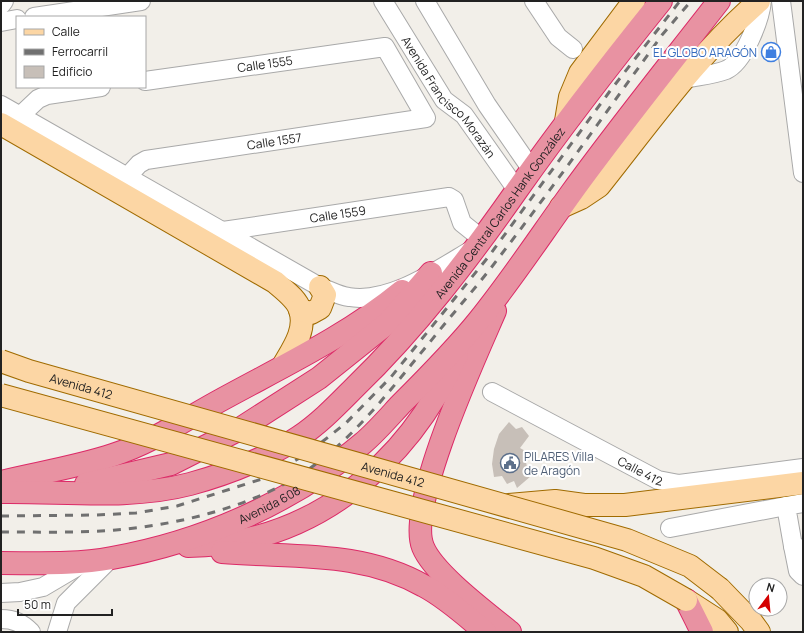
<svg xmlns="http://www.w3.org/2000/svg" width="804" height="633" viewBox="0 0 804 633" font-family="Manrope,sans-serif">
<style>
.building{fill:#c7bfb8}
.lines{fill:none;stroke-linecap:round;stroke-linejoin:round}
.minor-casing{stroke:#a9a9a9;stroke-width:20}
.major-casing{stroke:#a06b00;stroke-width:24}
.highway-casing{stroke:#dc2a67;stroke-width:24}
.minor{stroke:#fff;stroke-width:18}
.major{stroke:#fcd6a4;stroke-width:22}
.highway{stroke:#e892a2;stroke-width:22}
.rail{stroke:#707070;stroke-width:3;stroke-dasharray:8 8;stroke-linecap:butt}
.major-bridge-casing{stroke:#a06b00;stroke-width:24;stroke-linecap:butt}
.major-bridge{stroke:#fcd6a4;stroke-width:22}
.labels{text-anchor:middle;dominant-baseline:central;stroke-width:4;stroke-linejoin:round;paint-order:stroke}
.shop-label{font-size:12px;fill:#366cbe;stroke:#fff;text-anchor:end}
.street-label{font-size:12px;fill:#222;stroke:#fff}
.service-label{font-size:12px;fill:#4e5e75;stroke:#fff;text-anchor:start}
</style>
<rect width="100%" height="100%" fill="#f2efe9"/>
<polygon class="building" points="509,422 516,429 522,427 529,436 520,448 529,453 526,461 527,469 531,476 517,488 514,481 507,484 502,476 494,477 492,464 494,449 499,434"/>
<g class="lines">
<g class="minor-casing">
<g id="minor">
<path id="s1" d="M383,1l61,99 20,15 53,75"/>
<polyline points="425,1 487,105 532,170"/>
<polyline points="534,1 558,37 573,49"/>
<polyline points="781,1 803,173"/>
<polyline points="1,5 4,1"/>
<polyline points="34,17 141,1"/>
<polyline points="1,22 17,19"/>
<path d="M684,79c13,-3 29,-4 42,-9 18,-8 34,-50 36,-69"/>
<path d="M1,105l319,182c9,3 19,9 29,10 41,7 90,-28 124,-48"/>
<polyline points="20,116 38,99 47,95 101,87"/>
<path id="s2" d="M128,176l11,-12 7,-4 280,-42 -41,-71 -240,34"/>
<path id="s3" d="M223,231l226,-34 5,3 8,23 20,16"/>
<path id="s4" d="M492,392l166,88 21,4 124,-16"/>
<polyline points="670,528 786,506"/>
<polyline points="793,546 798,571 803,576"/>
<polyline points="799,548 793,546 786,506 803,503"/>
<polyline points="1,593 20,592 43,587 87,561"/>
<path d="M1,619c13,0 21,4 30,13"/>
<polyline points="57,632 66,603 110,559"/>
</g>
</g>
<g class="major-casing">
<g id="major">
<polyline points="566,121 570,97 580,73 634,1"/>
<path d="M1,124l274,158c9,8 22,17 25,28 7,20 -8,40 -17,56"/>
<path d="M561,207l20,-9 18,-12c51,-64 98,-131 160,-185"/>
<polyline points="300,310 311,313 320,308 325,295 320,287"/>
<polyline points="509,505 555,501 584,505 625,505 803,483"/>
<polyline points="720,589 751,621 759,632"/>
<polyline points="686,600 717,620 727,632"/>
</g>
</g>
<g class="highway-casing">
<g id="highway">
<path d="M495,311c-19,44 -89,195 -72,236 11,27 64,66 87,85"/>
<path d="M1,482c37,-9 76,-15 112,-27 38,-12 73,-36 108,-55 62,-34 126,-64 181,-109"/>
<polyline points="86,484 171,464 238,430 319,378 389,322 431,273"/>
<path id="s5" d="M1,492c62,-1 128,8 189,-8 37,-10 77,-26 109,-47 21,-14 38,-32 56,-50 61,-59 113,-127 162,-197 46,-65 94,-127 144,-189"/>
<path d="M188,546c124,-1 220,-82 269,-191"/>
<path d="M222,552c70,6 139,-2 202,34 19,10 45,32 61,46"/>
<path id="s6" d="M1,563c37,0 74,2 111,-5 90,-16 180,-55 251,-115 13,-11 25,-25 37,-38 27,-27 55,-55 79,-85 33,-41 62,-85 93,-128 47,-65 98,-128 147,-191"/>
<polyline points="686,600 702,632"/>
</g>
</g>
<use href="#minor" class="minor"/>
<use href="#major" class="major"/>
<use href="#highway" class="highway"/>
<g class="rail">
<polyline points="1,516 96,515 136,513 177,506 265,478 308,453 346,423 391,377 489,256 610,91 680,1"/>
<path d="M1,532c38,0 77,1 115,-2 58,-5 122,-20 174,-49 58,-33 98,-89 140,-139 22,-28 46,-54 67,-82 57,-74 111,-150 165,-225l29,-34"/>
</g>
<g class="major-bridge-casing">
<g id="major-bridge">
<path id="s7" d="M1,361l28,10 598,169 63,26 30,23"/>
<polyline points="1,395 594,558 644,576 686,600"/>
</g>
</g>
<use href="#major-bridge" class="major-bridge"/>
</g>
<defs>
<g id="shop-ring" transform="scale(1)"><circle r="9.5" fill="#fff" stroke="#3f7fe0" stroke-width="1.5"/><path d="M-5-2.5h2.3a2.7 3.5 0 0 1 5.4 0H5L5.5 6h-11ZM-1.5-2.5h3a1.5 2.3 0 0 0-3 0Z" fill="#3f7fe0"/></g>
<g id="civic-ring" transform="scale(1)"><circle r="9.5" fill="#fff" stroke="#5c6f8a" stroke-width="1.5"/><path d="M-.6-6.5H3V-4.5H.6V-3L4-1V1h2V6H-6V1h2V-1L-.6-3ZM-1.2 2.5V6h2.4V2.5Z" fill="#5c6f8a"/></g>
</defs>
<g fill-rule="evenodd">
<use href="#shop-ring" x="771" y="52"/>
<use href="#civic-ring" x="510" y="463"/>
</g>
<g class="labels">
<g class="shop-label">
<text x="757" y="52">EL GLOBO ARAGÓN</text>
</g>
<g class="street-label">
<text transform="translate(265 64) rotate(-8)">Calle 1555</text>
<text stroke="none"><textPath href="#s1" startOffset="117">Avenida Francisco Morazán</textPath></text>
<text stroke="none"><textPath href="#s2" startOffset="154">Calle 1557</textPath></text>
<text stroke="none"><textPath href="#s5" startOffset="611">Avenida Central Carlos Hank González</textPath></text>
<text stroke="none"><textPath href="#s3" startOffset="116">Calle 1559</textPath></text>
<text stroke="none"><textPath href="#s7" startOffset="84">Avenida 412</textPath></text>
<text stroke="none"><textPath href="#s4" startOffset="168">Calle 412</textPath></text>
<text stroke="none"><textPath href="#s7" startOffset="408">Avenida 412</textPath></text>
<text stroke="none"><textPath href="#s6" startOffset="278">Avenida 608</textPath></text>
</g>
<g class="service-label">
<text x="524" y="456">PILARES Villa<tspan x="524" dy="14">de Aragón</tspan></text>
</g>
</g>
<rect width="804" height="633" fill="none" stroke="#222222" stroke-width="4"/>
<rect x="16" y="16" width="130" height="72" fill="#ffffff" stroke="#a7a7a7"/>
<rect x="24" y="29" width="20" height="6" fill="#fcd6a4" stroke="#a7a7a7"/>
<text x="52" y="36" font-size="12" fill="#222222">Calle</text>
<rect x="24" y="49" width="20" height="6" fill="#707070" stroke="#a7a7a7"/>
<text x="52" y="56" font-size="12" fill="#222222">Ferrocarril</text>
<rect x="24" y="66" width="20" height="12" fill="#c7bfb8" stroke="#a7a7a7"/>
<text x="52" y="76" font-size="12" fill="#222222">Edificio</text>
<g transform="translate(768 597) rotate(16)"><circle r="19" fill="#ffffff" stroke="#a7a7a7"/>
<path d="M0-3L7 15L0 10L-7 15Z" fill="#d40000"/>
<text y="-6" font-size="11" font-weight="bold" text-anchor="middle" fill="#222222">N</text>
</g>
<path d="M18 609v6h94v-6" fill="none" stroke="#222222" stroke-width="2"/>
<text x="24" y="609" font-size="12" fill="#222222" stroke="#ffffff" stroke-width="3" paint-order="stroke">50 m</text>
</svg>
